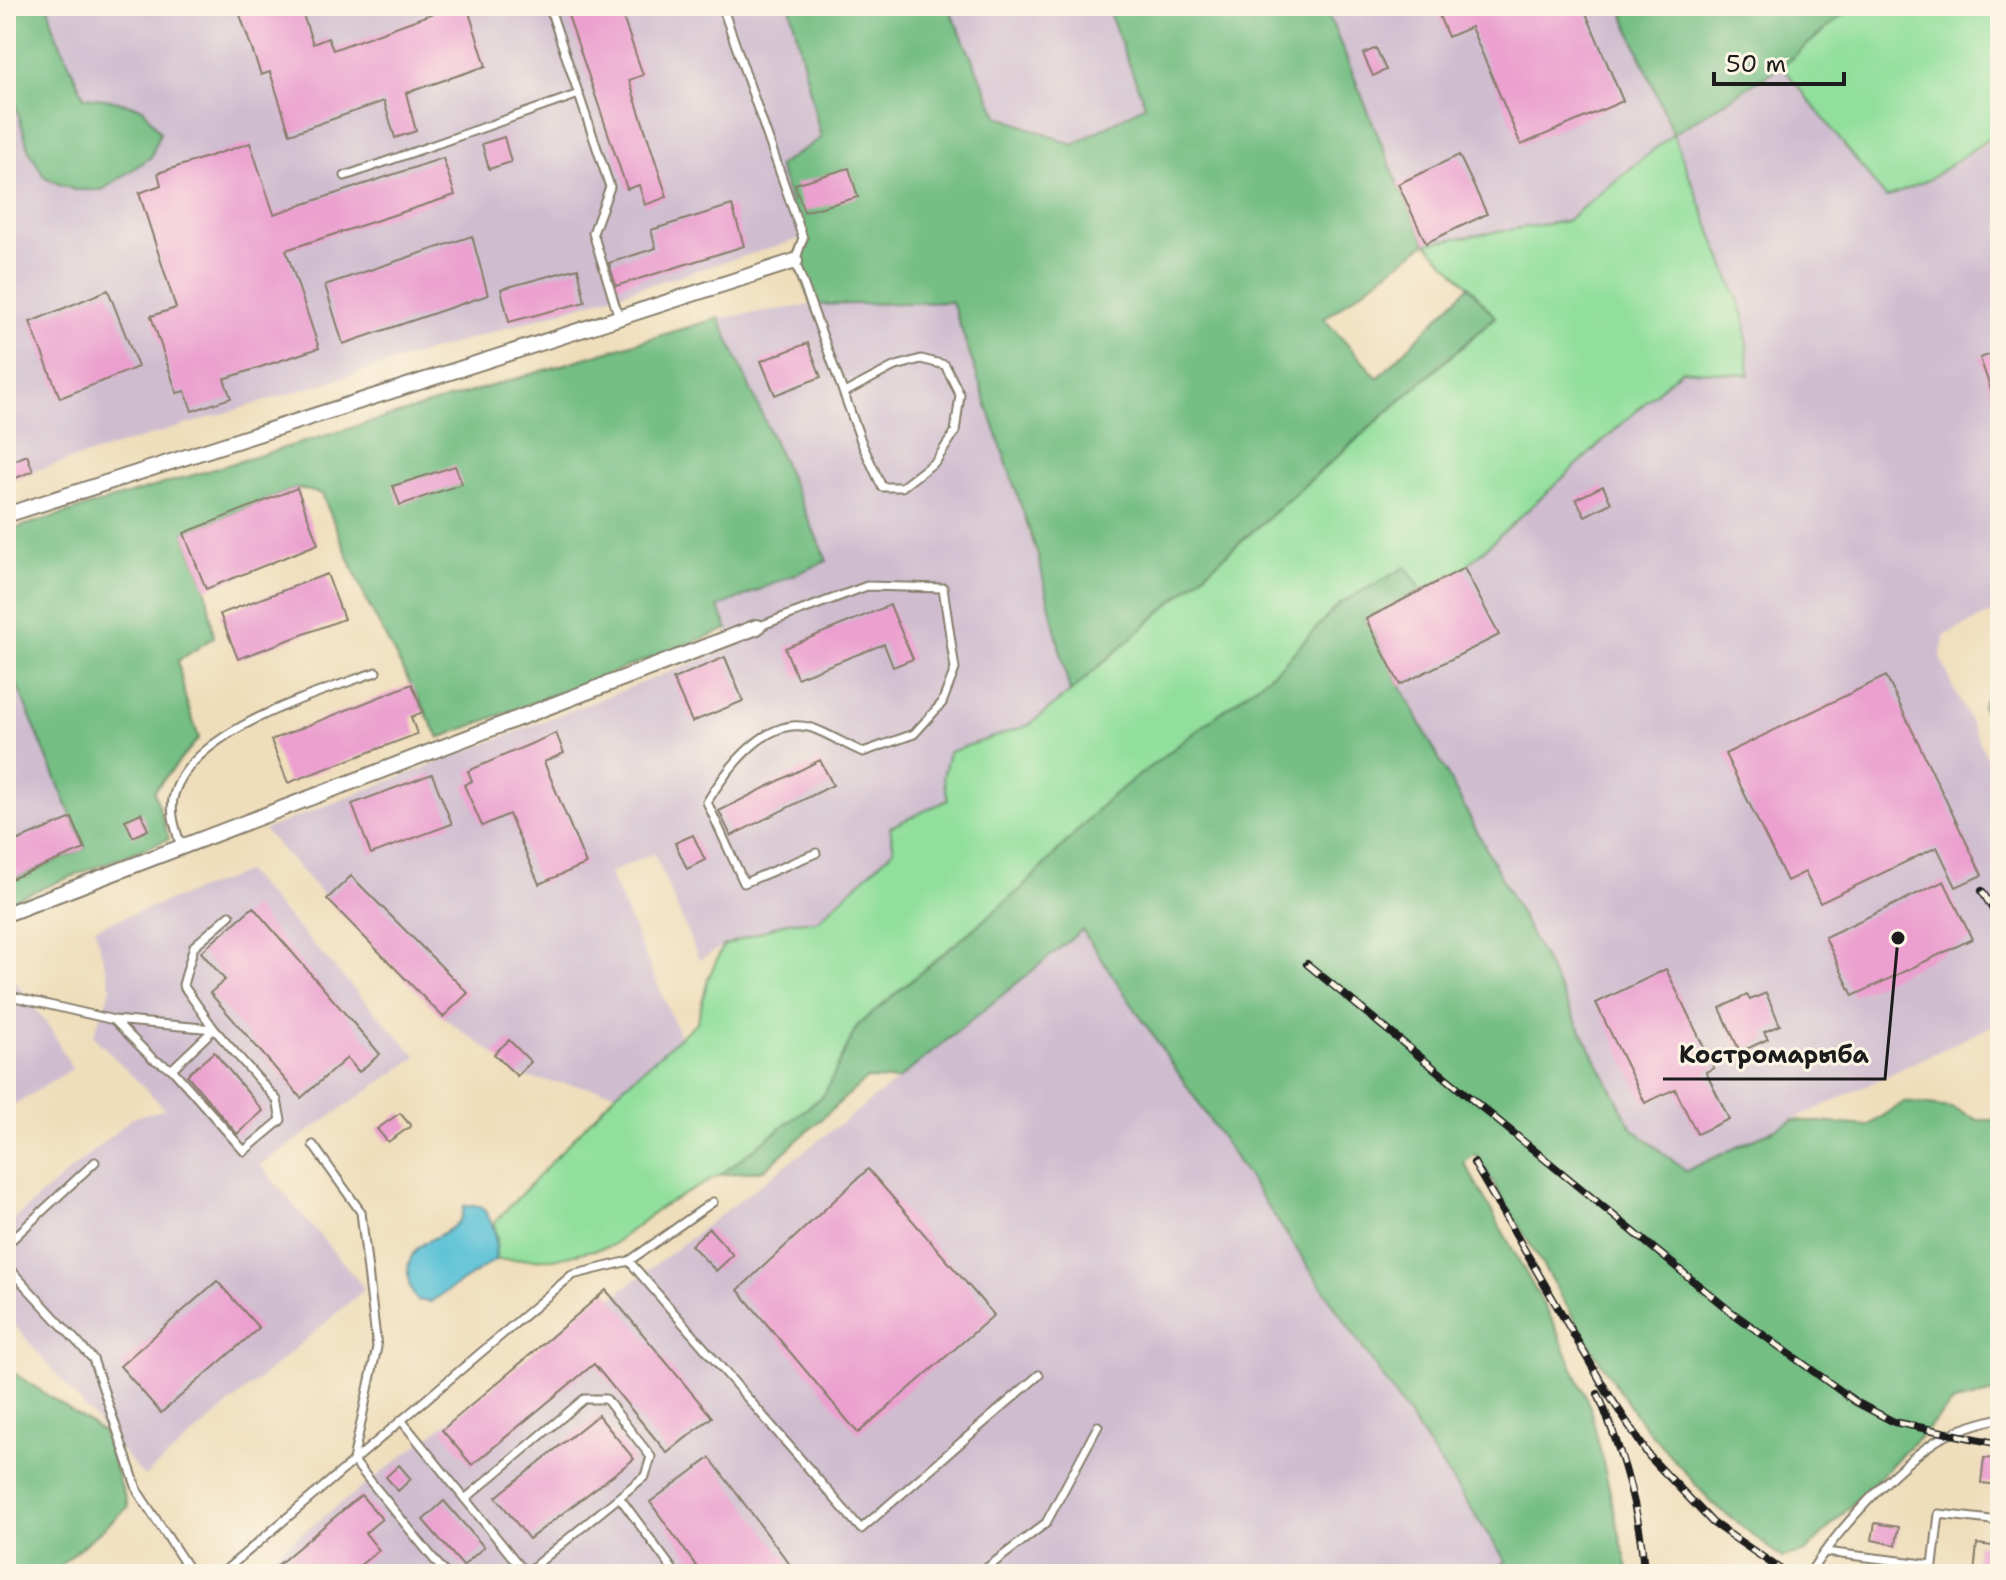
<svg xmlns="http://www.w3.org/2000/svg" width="2006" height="1580" viewBox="0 0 2006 1580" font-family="'Shantell Sans',sans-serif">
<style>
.industrial{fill:#cfbdcf}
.green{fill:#92df9d;stroke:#577e5c;stroke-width:2}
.forest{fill:#75be84;stroke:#486d50;stroke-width:2}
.water{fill:#59c1d6;stroke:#3a6e79;stroke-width:2}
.building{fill:#eba0cf}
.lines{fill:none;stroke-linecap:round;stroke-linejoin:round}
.lane-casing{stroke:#867d6c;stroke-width:11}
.street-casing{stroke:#867d6c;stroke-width:18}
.lane{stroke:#fff;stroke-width:7}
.street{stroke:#fff;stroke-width:14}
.rail-casing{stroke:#1c1c1c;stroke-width:8}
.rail{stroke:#fcf5e5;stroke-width:5;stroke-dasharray:15;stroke-linecap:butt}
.leader{fill:none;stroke:#1c1c1c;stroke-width:3}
.callout-dot{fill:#1c1c1c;stroke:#fcf5e5;stroke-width:3}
.callout-label{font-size:24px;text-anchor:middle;font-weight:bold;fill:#1c1c1c;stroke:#fcf5e5;stroke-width:6;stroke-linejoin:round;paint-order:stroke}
</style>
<rect width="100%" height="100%" fill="#fcf5e5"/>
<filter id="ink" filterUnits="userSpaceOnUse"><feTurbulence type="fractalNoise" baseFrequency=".0125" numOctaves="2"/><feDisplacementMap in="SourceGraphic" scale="16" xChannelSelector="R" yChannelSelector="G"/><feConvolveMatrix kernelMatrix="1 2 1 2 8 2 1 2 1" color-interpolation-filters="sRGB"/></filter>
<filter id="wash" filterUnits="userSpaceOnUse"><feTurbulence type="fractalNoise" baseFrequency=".006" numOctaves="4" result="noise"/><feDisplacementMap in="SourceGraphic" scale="32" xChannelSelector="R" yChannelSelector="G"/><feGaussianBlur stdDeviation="1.8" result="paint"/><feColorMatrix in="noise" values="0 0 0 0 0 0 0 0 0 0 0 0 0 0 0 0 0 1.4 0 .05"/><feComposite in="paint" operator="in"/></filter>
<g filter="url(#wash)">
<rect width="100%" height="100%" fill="#efdebc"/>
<g class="industrial">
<polygon points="6,6 790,6 821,138 803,238 34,471 6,482"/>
<polygon points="948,6 1114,6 1109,13 1145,105 1073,145 998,117"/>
<polygon points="1325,6 1620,6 1673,133 1782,66 1886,197 1928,180 2000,134 2000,609 1945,635 1940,658 2000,785 2000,1022 1686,1171 1632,1128 1366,619 1464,568 1681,369 1749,375 1673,134 1566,221 1426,243 1398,184"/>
<polygon points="952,302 1039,563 1070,692 1029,725 949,752 943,777 948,800 890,827 894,849 817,921 786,922 723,946 699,960 654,853 609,873 680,1036 617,1092 517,1076 494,1054 443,1017 327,899 264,830 734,647 718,607 827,560 719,318 812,305"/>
<polygon points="6,658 85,849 6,881"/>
<polygon points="246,872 417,1057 260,1165 365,1289 144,1477 6,1315 6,1225 132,1118 165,1109 93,1036 111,988 95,928"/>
<polygon points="1082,929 1506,1562 1491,1574 248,1574 898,1080"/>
<polygon points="6,969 52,1031 72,1069 6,1110"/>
</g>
<g class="green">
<polygon points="1853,6 2000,6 2000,131 1928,180 1886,198 1782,66"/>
<polygon points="1673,134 1745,318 1749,375 1681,370 1464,568 1422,590 1406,567 1339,604 1280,667 1108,799 1021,889 858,1025 824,1095 720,1175 661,1207 611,1246 553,1259 495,1260 497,1240 494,1223 617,1092 697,1022 708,979 723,946 787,922 817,921 894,850 890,827 948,800 943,777 949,752 1029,725 1070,692 1495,318 1469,286 1426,243 1566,221"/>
</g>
<g class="forest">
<polygon points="6,6 48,6 55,32 84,97 105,99 143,108 160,133 151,157 102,190 74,190 45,178 29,150 6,72"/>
<polygon points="790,6 948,6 998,116 1073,145 1145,105 1109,12 1114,6 1325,6 1398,184 1426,243 1324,319 1378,378 1469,286 1495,317 1070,692 1038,556 952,302 812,305 795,261 803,238 778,166 821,138"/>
<polygon points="1620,6 1853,6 1782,66 1673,134"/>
<polygon points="719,318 827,561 718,607 728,629 439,738 367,602 322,494 297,488 184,533 206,589 214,637 178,661 185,697 199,738 154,791 169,839 6,902 6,881 85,849 6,658 6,531"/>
<polygon points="1406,567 1422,590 1366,619 1632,1128 1686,1171 1794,1120 1868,1126 1904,1102 1951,1108 1978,1120 2000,1120 2000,1392 1954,1402 1805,1552 1782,1558 1711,1502 1639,1420 1598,1358 1476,1154 1464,1162 1552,1320 1590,1407 1629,1574 1491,1574 1506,1561 1082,930 898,1080 866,1079 764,1170 720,1175 824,1095 858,1025 1021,889 1108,799 1280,667 1339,604"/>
<polygon points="2000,668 2000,743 1982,707"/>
<polygon points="6,1368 103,1432 128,1507 50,1574 6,1574"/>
</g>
<path class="water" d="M464,1206h17c15,20 16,29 14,54l-65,42 -13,-2c-13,-17 -13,-43 6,-56 12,-8 29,-12 38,-26 2,-4 2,-8 3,-12z"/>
<g id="blocks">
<g class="building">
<polygon points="237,6 300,6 313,44 328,38 333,50 453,6 467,6 486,66 406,93 416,131 395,138 384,101 290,134 270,72 261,75"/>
<polygon points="565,6 619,6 643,75 629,80 667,197 645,205 639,185 627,189"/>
<polygon points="1435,6 1583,6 1623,101 1521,145 1471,27 1448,37"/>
<polygon points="1376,48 1386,70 1373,76 1363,54"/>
<polygon points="504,137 511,162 489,169 482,144"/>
<polygon points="250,143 274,214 443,158 455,195 286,250 319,348 224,379 231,398 192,411 185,391 177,393 151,316 176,308 139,193 161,185 158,173"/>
<polygon points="1459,155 1487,214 1426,243 1398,184"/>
<polygon points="849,168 858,197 804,212 795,184"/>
<polygon points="732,205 744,246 616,286 609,263 656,248 651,230"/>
<polygon points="472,236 488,295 343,344 325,285"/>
<polygon points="578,268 585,302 509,322 501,289"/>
<polygon points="108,290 138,367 60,398 30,322"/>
<polygon points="808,343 821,377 775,395 761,361"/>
<polygon points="2000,351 2000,409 1998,410 1980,358"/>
<polygon points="27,455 33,471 6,482 6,464"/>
<polygon points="455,466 462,484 400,505 393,486"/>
<polygon points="1603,486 1611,503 1585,516 1576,499"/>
<polygon points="297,488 318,544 206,589 184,533"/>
<polygon points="1464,568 1499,635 1400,685 1366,619"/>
<polygon points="327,574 344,619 238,659 220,614"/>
<polygon points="890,605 913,659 893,667 884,644 797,678 785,648"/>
<polygon points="725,657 743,701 692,722 673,679"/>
<polygon points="1886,676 1982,875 1956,887 1937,847 1820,903 1805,872 1787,881 1725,754"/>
<polygon points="412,684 423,712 411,717 417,734 288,783 271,740"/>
<polygon points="556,733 564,753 544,762 586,864 539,884 509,814 482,826 464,785 472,781 468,771"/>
<polygon points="820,760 833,785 731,836 719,811"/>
<polygon points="432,774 452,824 371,854 352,804"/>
<polygon points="141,813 148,830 133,837 125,820"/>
<polygon points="72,818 85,849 6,881 6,845"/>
<polygon points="693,835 705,860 687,869 675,843"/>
<polygon points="351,876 468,993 443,1017 327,899"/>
<polygon points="1944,881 1972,939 1853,996 1825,937"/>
<polygon points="253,907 380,1054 359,1072 347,1058 301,1098 210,993 225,980 201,952"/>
<polygon points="1666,969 1714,1068 1706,1072 1729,1119 1697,1134 1675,1089 1645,1103 1596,1003"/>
<polygon points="1766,993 1780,1025 1764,1032 1768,1039 1740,1052 1720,1008 1747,995 1750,1000"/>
<polygon points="509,1040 531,1062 517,1076 494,1054"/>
<polygon points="214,1052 263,1111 237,1134 187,1075"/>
<polygon points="400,1113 411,1126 388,1142 377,1129"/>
<polygon points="868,1169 994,1315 858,1433 738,1290"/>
<polygon points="709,1228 733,1255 716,1271 691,1245"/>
<polygon points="217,1281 259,1328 161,1413 120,1366"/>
<polygon points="606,1290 712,1417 667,1453 594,1364 472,1465 442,1430"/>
<polygon points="598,1415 634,1459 529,1539 496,1497"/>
<polygon points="710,1458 797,1574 702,1574 650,1502"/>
<polygon points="1984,1458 2000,1459 2000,1485 1981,1483"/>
<polygon points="399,1465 411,1479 398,1491 386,1477"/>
<polygon points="361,1495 382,1519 365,1533 379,1550 349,1574 267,1574"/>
<polygon points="444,1501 484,1547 463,1566 423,1520"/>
<polygon points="1875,1523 1899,1527 1896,1545 1872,1540"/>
<polygon points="1977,1544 2000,1547 2000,1574 1974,1574"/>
</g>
</g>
</g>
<g filter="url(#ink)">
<use href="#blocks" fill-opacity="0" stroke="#867d6c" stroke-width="2"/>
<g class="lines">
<g class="lane-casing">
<g id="lane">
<polyline points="549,6 610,187 593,233 619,318"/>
<polyline points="722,6 803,238 795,261 863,446 882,487 902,487 936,461 955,432 960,395 945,365 921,359 893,367 844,393"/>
<polyline points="345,176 579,94"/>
<path d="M757,627l110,-41 76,2 12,81 -13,34 -28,31 -51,18c-17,-7 -34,-18 -51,-24 -45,-14 -85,41 -105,74l37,81 72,-30"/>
<path d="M181,847c-4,-15 -11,-31 -8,-48 14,-69 146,-106 203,-127"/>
<polyline points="6,995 114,1020 214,1029 277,1100 281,1120 244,1151 172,1069 153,1059 114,1020"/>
<polyline points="172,1069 214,1029 183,985 194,946 230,915"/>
<polyline points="313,1145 361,1212 377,1347 353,1460 446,1574"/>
<polyline points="6,1245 95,1162"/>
<polyline points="629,1261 861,1529 1039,1375"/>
<polyline points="6,1265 93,1359 138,1492 192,1574"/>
<polyline points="401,1420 465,1499 584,1399 606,1399 651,1457 645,1476 526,1573"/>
<polyline points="620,1498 676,1574"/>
<polyline points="465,1499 526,1574"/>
<polyline points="1825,1552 1933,1565 1939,1514 2000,1521"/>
<polyline points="221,1574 572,1275 629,1261 713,1202"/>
<polyline points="979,1574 1046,1523 1098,1426"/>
<path d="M1809,1574c27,-42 85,-106 127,-133 19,-11 43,-18 64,-23"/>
</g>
</g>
<g class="street-casing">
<g id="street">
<polyline points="6,515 795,261"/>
<polyline points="6,914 757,627"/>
</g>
</g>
<use href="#lane" class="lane"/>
<use href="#street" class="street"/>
<g class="rail-casing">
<g id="rail">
<polyline points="1982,891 2000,921"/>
<polyline points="1307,964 1730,1311 1856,1402 1894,1422 2000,1444"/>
<polyline points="1474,1163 1607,1392 1649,1456 1713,1523 1787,1574"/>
<path d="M1598,1394c24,57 43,117 46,180"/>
</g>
</g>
<use href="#rail" class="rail"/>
</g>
</g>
<path class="leader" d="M1898 938L1885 1079H1663"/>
<circle class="callout-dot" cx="1898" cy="938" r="8"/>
<g class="callout-label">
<text x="1774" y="1063">Костромарыба</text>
</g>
<rect width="2006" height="1580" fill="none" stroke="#fcf5e5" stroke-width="32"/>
<path d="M1714 72v12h130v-12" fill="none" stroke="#1c1c1c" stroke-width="4"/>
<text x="1726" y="72" font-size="24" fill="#1c1c1c" stroke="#fcf5e5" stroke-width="6" paint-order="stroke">50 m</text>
</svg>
